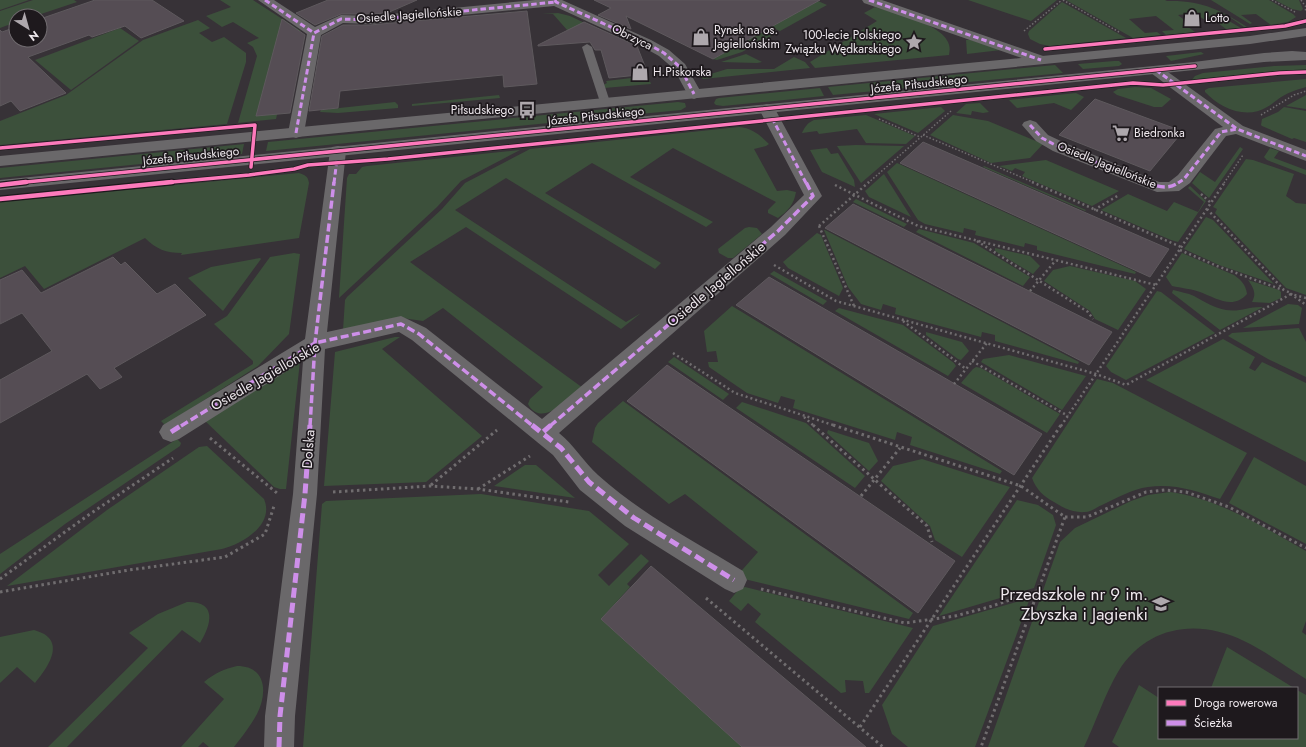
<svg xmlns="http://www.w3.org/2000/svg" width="1306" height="747" viewBox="0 0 1306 747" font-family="Jost,sans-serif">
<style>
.green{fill:#3c503b}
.building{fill:#554d54;stroke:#5e595d}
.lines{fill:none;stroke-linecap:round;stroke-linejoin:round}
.path-far2{stroke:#706d6f;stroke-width:1.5;stroke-dasharray:1.5 2;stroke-linecap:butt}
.path-far1{stroke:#706d6f;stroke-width:2.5;stroke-dasharray:2 3;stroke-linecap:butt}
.path{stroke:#706d6f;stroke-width:3;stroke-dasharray:2.5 3.5;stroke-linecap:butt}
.service{fill:#6a686a;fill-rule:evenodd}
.minor{fill:#6a686a;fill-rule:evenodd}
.tertiary{fill:#6a686a;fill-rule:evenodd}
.quiet-far2{stroke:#ce8fe9;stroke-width:3;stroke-dasharray:5.5 3;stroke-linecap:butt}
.quiet-far1{stroke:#ce8fe9;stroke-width:3.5;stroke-dasharray:8 3.5;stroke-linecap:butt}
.quiet{stroke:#ce8fe9;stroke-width:5;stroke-dasharray:10 5;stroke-linecap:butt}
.cycleway-far1-casing{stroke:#1e191d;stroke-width:5}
.cycleway-casing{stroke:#1e191d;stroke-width:7}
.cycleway-far1{stroke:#fd7abc;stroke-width:3.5}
.cycleway{stroke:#fd7abc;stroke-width:4.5}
.labels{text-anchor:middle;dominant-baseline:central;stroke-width:3.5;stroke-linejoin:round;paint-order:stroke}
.far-street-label{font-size:12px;fill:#eee8ed;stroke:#1e191d}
.far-poi-label{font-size:12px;fill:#eee8ed;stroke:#1e191d;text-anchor:start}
.street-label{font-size:14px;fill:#eee8ed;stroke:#1e191d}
.near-poi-label{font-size:17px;fill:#eee8ed;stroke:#1e191d;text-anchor:end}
</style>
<rect width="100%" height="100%" fill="#373237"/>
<g class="green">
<polygon points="0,0 29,0 0,10"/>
<polygon points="33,0 74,0 77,2 35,16 16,16 16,22 0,28 0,11"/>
<polygon points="220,0 253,0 301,31 297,32 276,119 238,123 257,56 253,47 247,43 259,38 233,22 222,27 206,16 231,7"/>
<polygon points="968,0 1057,0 1031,21"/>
<path d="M1066,0h99l2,1c34,-1 54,9 80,26h-3l-16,-11 -6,1 19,11 -15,1 -12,-9 -8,1 -11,-8 -17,2 10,8 -4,1 11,8 -29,3 -4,-4 12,-1 -18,-14 -27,3 16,14 12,-1 4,3 -28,3z"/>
<polygon points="1211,0 1269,0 1293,14 1296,17 1288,22 1271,25 1256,14 1241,15 1252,23 1250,24"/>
<polygon points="1275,0 1299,0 1303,9 1301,11 1292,9"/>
<polygon points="818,1 827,5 780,31 771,27"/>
<polygon points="1062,2 1126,38 1050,46 1040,44 1030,39 1028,34 1029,31"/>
<path d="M875,7c21,7 83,19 74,48l-134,13 -5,-6 67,-41 -13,-8z"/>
<polygon points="558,13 570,16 593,27 568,31 553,14 542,14"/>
<polygon points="198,20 210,28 199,33 212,42 224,37 246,53 246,62 227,124 0,145 0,121 66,95 143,40"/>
<polygon points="120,28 139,41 71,90 35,60"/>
<polygon points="766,29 775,34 742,52 717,60 713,59"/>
<polygon points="966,40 971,40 1001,50 967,54"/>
<polygon points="1201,52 1204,54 1171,61 1166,56"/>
<polygon points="746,54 762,62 757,63 721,62"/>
<polygon points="794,57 805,62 810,68 703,79 701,77 727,69 774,69"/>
<polygon points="1114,61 1119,61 1122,64 1119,66 1083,69 1078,64"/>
<polygon points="1055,65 1063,73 833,95 828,87"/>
<polygon points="1306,65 1306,71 1284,71 1191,81 1195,76 1203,73 1274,66"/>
<polygon points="648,76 651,84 604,88 603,85 607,83 606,81"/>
<path d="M1306,79v8c-10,3 -20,6 -29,13 -3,2 -6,5 -10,7 -21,13 -47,1 -62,-15v-2l4,-2z"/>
<polygon points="1135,87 1151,88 1171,99 1162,107 1154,107 1117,95 1113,92 1118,89"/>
<polygon points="820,88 824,96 723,106 716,105 714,103 716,99 719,98"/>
<polygon points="1076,93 1084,97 1071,110 1054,103 1017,108 1009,100"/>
<polygon points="499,95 500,98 412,106 412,104"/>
<polygon points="1306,95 1306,109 1286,106"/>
<polygon points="395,102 398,105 398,108 338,113 320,112 321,110"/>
<polygon points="678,102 685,103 686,107 681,110 266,151 268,142"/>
<polygon points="980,103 989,112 983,113 972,111 971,115 956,113 966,104"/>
<polygon points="941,107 945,111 918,133 874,114"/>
<polygon points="1284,107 1306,111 1306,142 1294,138 1292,139 1262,126 1261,125 1262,119 1278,112"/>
<path d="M866,115l49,21 -9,8 -40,-1 -9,-14 -38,5 -2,-3 -15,2c3,-6 5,-10 12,-13z"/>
<polygon points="953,115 988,121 1043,144 1030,158 991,163 930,135"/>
<path d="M739,127c13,1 21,8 30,17l-3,2 -12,3 23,42 10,-1 9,2c-2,12 -8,19 -18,26l-10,-5v-3l8,-8 -103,-54 -43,29 83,45 -7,5 -114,-64 -47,30 116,70 -6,6 -149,-91 -51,32 171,112 15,-9 -20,16 -155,-102 -56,35 173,126c-13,10 -42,41 -55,16l2,-5 13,-12 -100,-79 -20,13 -21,-3 -59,12 2,-30 2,-3 95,-88 23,-26 65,-34z"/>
<polygon points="244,144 242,154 0,178 0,168"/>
<polygon points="856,145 904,146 861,183 837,146"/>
<polygon points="1240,147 1243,149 1209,198 1192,183 1200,172 1215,182"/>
<polygon points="827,148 831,154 838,153 854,180 855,187 822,172 810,150"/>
<polygon points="1270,148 1279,151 1274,158 1306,170 1306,175 1267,160 1264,157"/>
<polygon points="520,150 461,181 437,207 339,298 347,178 349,174 356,174 362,167 367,166"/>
<polygon points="1246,159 1253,160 1294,174 1286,196 1296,203 1306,204 1306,295 1286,288 1215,213 1217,209 1213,207"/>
<polygon points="1046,160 1119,191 1092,206 1022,176 1025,172 1015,168 1012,171 999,166"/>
<polygon points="897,163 1136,272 1135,274 1037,250 1037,246 1025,243 1024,247 975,235 976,231 964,228 963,233 925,224 918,220 887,172"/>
<polygon points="984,166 1086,210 1085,211 983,167"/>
<path d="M299,173c6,2 9,3 10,10l-10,55 -118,17 1,-2c-16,0 -26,-4 -37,-15l-101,51 -19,-23 -25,12v-76z"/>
<polygon points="884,174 911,217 869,197 865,191"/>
<polygon points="1190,186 1206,201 1178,242 1171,240 1101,210 1128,194 1167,211 1174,202 1198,212 1204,202 1188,188"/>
<polygon points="856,199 907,224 904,227 853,202"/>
<polygon points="1206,217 1213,220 1274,284 1219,265 1184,249"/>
<polygon points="749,227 757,228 762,234 733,258 728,258 719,253 718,249 745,228"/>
<polygon points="919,229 974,243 1030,277 1023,286 916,232"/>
<polygon points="824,230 825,230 1079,362 1078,364 995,341 995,335 982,332 981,337 895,314 896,308 883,304 881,310 861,304 848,287"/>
<polygon points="817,233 821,235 843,288 839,296 788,268 783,262"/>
<polygon points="995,248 1030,256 1040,266 1033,274 995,251"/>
<polygon points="294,253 300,254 289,334 258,366 165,425 161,421 253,364 253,361 214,324 227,316 270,257"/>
<path d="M1182,253l52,22c7,5 12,10 13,19 -14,16 -31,4 -47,-2 -8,-3 -19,-4 -28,-6l-6,-9z"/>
<polygon points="260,258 261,259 223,311 188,278 211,267"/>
<polygon points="1070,266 1135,281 1146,289 1118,330 1095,319 1090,311 1044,281 1053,270"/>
<polygon points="774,271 827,301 823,305 770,274"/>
<path d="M1248,280l31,10 2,2v6l-11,5 -18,-1c5,-9 1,-15 -4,-22z"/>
<path d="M1173,290c7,2 15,3 21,6 11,6 20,12 32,14 15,2 24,-4 37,-3l-43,23 -48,-37z"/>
<polygon points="1157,291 1161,292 1215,333 1126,380 1111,372 1106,366"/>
<polygon points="1288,304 1298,305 1302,308 1299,324 1243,328"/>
<polygon points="732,306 1002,471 1000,474 910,445 912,437 897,432 895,440 793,408 795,400 781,396 778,403 747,393 709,367 708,362 718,362 716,351 707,352 704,331"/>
<polygon points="839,308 903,325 954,363 956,366 948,376 835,311"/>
<polygon points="1299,328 1306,342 1306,377 1268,359 1228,336 1232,333"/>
<polygon points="926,332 962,342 969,351 961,360 958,359 926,335"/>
<polygon points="395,337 400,337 382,349 482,436 426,482 324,486 335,352"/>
<polygon points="1223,339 1255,357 1249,368 1255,371 1262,362 1306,383 1306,462 1146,380"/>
<polygon points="1009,355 1086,376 1062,410 981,362 983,359"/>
<polygon points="674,357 729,394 723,400 668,362"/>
<polygon points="300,361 286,489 280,489 274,487 203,419"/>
<polygon points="976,367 981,368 1060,414 1047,433 961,383 973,369"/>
<path d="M1097,379l16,4 134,70 -27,46c-23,-8 -47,-16 -72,-12 -16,2 -31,11 -46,18 -5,2 -11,7 -17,7 -11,1 -22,-4 -31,-10 -11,-6 -18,-13 -22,-24z"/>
<polygon points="623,401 913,613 909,619 736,577 758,552 685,494 669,504 592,442 595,428 598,423"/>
<polygon points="742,402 806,423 865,476 855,488 736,408"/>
<polygon points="828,430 869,443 878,461 869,471 827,433"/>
<polygon points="177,439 181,443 180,446 65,524 0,574 0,554"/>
<path d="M207,446l57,53c11,26 -22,45 -42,50l-215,37 100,-76 92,-63z"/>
<polygon points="1254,457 1306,486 1306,544 1229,503"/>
<polygon points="922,459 1010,487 962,557 935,540 930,526 881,481 893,466"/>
<polygon points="525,465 536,465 575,498 494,486"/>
<path d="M1170,492c50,7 93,35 136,59v70l-4,11 4,3v44c-21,-13 -41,-28 -62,-38 -47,-23 -98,-15 -126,31 -13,22 -23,52 -34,75h-96l72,-205 15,-14 56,-27 17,-6z"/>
<polygon points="481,494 589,511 629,544 598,575 609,586 641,554 649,561 627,584 630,587 601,619 742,747 303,747 322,504 326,501"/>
<polygon points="1017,500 1038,505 1053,515 1056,525 1034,588 939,616"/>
<polygon points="745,587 913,628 869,693 865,693 863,681 845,680 846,692 841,693 755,622 761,614 748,603 741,611 729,601 739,589"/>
<polygon points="1030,598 975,747 908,747 892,734 882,705 933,626"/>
<path d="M187,602c30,-1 25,22 13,41l-18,-13 -115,117h-19l100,-99 -19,-15 29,-19z"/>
<path d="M34,630c33,9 16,35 1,53l-18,-16 -17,16v-46z"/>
<polygon points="1227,647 1294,688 1211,688"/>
<path d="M237,666c29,0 31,26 20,48 -6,11 -15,23 -23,33h-25l-6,-5 -5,5h-17l43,-48 -20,-17c11,-9 20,-13 33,-16z"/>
<polygon points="1139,685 1159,698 1159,738 1297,738 1297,690 1306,695 1306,747 1119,747 1112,742"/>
</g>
<g class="building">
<polygon points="95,0 152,0 184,21 141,38 125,26 92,37 89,35 28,57 66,93 20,111 11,101 0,106 0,30 2,32 16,27 16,40 40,40 40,19"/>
<polygon points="328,0 417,0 387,13 370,14 341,14 315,25 296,13"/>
<polygon points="594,0 820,0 713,59 626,16 631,29 598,15 611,8"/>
<polygon points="527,11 537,84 504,87 503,75 340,91 338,108 309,111 322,36 343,25 370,25"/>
<polygon points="282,19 305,35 290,113 256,116"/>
<polygon points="584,22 637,46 648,74 609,78 601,50 595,50 590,42 538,46 538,45"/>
<polygon points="1095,99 1179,130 1183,131 1150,171 1059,135"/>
<polygon points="923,142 1169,249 1150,277 900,163"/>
<polygon points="853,204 1112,332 1089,365 825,228"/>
<polygon points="113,257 121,265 125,262 157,294 175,284 206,315 114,368 122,377 100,389 87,374 0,423 0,380 52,351 22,313 0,324 0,280 22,270 41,293"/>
<polygon points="769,277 1042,434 1014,475 736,305"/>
<polygon points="667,365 955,561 918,613 627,401"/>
<polygon points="651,566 866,747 742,747 601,619"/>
</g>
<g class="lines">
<g class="path-far2">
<polyline points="1063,0 1119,32"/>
<polyline points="1272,0 1295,12"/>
<polyline points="1301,0 1306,7 1305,12"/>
<polyline points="1024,31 1062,0"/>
<polyline points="1261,115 1294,95 1306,91"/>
<polyline points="879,119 920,137"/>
<polyline points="923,135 1035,183"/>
<polyline points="868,183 951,111"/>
<polyline points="1224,183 1243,155"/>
</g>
<g class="path-far1">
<polyline points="1032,182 1181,247"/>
<polyline points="835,185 918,226 1156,285"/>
<polyline points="1201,194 1211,203"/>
<polyline points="1207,209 1284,290 1291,293"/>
<polyline points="1094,210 1119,195"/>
<polyline points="819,226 869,182"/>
<polyline points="819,226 854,306"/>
<polyline points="977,241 1088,312 1093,319"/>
<polyline points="1180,250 1217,266 1283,290"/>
<polyline points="774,265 836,301 1096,374 1126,385 1291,294"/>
<polyline points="1030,291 1056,260"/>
<polyline points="1306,298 1291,294 1306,305"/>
<polyline points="903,321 966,369"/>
<polyline points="673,353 735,393 836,426"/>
<polyline points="972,361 1068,416"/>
<polyline points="954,384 987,343"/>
<polyline points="804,417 814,426"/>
<polyline points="1061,426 1225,182"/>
</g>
<g class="path">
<polyline points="813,425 927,526 932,542"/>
<polyline points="833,425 1021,486 1065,517 981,747"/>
<polyline points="210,438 277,493"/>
<polyline points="431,485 497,430"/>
<polyline points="478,489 530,456"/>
<polyline points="333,492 430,486 478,489 569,502"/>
<polyline points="861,496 900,448"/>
<polyline points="1065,517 1087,517 1146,492 1165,490 1186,492 1229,507 1306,548"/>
<polyline points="0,579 87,516 173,458"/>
<polyline points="761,589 905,623 955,616 989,607 1037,591"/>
<polyline points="0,592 129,570 225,557 265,534 274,506"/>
<polyline points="706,598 883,747"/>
<polyline points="860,727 1061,425"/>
</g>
<polygon class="service" points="587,44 592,47 610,102 609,104 601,104 600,102 582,47"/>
<g class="minor">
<polygon points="258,0 274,0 315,27 341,15 370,16 535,0 562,0 651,40 669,50 685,64 702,94 699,97 694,99 689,97 674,69 659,56 641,46 554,6 370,24 343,23 321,35 304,133 302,136 296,138 290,136 288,133 307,34"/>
<polygon points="862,0 882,0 1046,57 1048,60 1046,63 1041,64 1036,63 864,3"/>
<polygon points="1156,66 1161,67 1243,126 1306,150 1306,161 1236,134 1226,136 1190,183 1179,191 1157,192 1053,151 1036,141 1022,125 1024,122 1030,120 1036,122 1048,135 1065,143 1159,182 1169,182 1178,175 1215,129 1223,127 1151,73 1149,70 1151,67"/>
<path d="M767,104l6,2 2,3 47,87 -37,39 -226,198c15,12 25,29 39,42 43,39 96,66 145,96l4,9 -4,9 -9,4 -9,-4 -100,-63 -45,-36 -27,-35 -141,-115 -13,-8 -74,17 -8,145 -22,222 -1,31h-30l1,-31 28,-222 10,-133 -124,78 -8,3 -8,-3 -4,-7 4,-7 142,-86 25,-188 2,-4 6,-1 6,1 2,4 -19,181 74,-16 25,12 116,91 229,-192 33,-32 -45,-86 2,-3z"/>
</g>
<g class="tertiary">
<polygon points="1306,28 1306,36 1250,44 0,166 0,156 1250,36"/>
<polygon points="1292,51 1306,52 1306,60 1264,62 1194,70 0,190 0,180 1194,62 1264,53"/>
</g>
<g class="quiet-far2">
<polyline points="265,0 314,33"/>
<polyline points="555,0 556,2 646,43 664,53 680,67 694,94"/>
<polyline points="869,0 1041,60"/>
<polyline points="1156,70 1237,129 1306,156"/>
<polyline points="772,118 806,183"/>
<polyline points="1030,125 1042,138 1059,147 1148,183"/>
<polyline points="296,133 314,33 341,19 370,20 556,2"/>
<polyline points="334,183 337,159"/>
<polyline points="1178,183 1184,179 1221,132 1237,129"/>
</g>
<g class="quiet-far1">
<path d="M1146,182c11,5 23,8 33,0"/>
<polyline points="181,426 315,343 401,324 419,334 533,426"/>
<polyline points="310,426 315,343 334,182"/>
<polyline points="550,426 778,231 813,196 806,182"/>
</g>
<g class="quiet">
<polyline points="532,425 542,433"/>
<polyline points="551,425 542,433 561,448 589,482 634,518 734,580"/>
<polyline points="171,432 182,425"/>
<polyline points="279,747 280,716 305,494 310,425"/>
</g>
<g class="cycleway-far1-casing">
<g id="cycleway-far1">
<polyline points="1045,49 1285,26 1306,21"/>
<polyline points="0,148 255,125 251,167"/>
<polyline points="16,183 1195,66"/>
<polyline points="161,183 249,175 294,169 308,165 388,159 1133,83 1163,85 1280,73 1306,72"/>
</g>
</g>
<g class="cycleway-casing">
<g id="cycleway">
<polyline points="0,185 26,182"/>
<polyline points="0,199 172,182"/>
</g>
</g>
<use href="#cycleway-far1" class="cycleway-far1"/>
<use href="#cycleway" class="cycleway"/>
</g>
<defs>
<g id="shop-bare" transform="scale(1.38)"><path d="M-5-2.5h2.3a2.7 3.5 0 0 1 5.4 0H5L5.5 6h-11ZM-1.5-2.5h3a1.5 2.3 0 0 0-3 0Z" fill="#aea8ad" stroke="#1e191d" stroke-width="2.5" paint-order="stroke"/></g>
<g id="sight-bare" transform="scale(1.38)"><path d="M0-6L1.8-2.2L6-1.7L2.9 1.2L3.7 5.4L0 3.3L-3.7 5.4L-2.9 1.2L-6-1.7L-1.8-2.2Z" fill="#aea8ad" stroke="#1e191d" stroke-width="2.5" paint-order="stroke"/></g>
<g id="bus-bare" transform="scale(1.38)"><path d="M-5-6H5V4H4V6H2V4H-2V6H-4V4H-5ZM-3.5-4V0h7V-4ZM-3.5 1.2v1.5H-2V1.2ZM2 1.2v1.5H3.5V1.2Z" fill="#aea8ad" stroke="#1e191d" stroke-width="2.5" paint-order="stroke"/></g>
<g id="supermarket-bare" transform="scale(1.38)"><path d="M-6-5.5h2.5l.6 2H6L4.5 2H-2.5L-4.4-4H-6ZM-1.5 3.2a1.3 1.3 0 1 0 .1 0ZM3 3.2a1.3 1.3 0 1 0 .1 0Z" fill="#aea8ad" stroke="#1e191d" stroke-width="2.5" paint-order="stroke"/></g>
<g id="school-bare" transform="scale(1.38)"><path d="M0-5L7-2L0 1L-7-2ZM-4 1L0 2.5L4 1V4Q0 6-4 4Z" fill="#aea8ad" stroke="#1e191d" stroke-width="2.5" paint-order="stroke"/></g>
</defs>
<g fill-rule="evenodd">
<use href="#shop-bare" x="1192" y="18"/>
<use href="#shop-bare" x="701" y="37"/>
<use href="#sight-bare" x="914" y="42"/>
<use href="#shop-bare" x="640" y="72"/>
<use href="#bus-bare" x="527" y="110"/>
<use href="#supermarket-bare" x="1121" y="133"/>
<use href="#school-bare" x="1161" y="604"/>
</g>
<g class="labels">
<g class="far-street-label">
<text transform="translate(409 15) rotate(-4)">Osiedle Jagiellońskie</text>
<text transform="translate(632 37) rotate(26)">Obrzyca</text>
<text transform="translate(919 84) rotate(-6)">Józefa Piłsudskiego</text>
<text transform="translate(596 116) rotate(-6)">Józefa Piłsudskiego</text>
<text transform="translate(191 156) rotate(-6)">Józefa Piłsudskiego</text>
<text transform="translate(1107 165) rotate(22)">Osiedle Jagiellońskie</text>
</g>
<g class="far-poi-label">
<text x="1205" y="18">Lotto</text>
<text x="714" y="30">Rynek na os.<tspan x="714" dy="14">Jagiellońskim</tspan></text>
<text x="901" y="35" text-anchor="end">100-lecie Polskiego<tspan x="901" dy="14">Związku Wędkarskiego</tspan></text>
<text x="653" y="72">H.Piskorska</text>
<text x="514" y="110" text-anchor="end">Piłsudskiego</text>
<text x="1134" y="133">Biedronka</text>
</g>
<g class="street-label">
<text transform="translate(716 284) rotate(-40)">Osiedle Jagiellońskie</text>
<text transform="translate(265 376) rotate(-30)">Osiedle Jagiellońskie</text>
<text transform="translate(308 449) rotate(-86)">Dolska</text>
</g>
<g class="near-poi-label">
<text x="1148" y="594">Przedszkole nr 9 im.<tspan x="1148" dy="20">Zbyszka i Jagienki</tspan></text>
</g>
</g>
<rect x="1158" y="687" width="140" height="52" fill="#1e191d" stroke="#716c70"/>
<rect x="1166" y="700" width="20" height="6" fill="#fd7abc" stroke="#716c70"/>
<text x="1194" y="707" font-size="12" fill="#eee8ed">Droga rowerowa</text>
<rect x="1166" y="720" width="20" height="6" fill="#ce8fe9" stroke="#716c70"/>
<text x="1194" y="727" font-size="12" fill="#eee8ed">Ścieżka</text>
<g transform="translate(28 28) rotate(143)"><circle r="19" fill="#1e191d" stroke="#716c70"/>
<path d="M0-3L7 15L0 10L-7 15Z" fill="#aea8ad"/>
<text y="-6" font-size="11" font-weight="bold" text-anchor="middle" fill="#eee8ed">N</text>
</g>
</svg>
